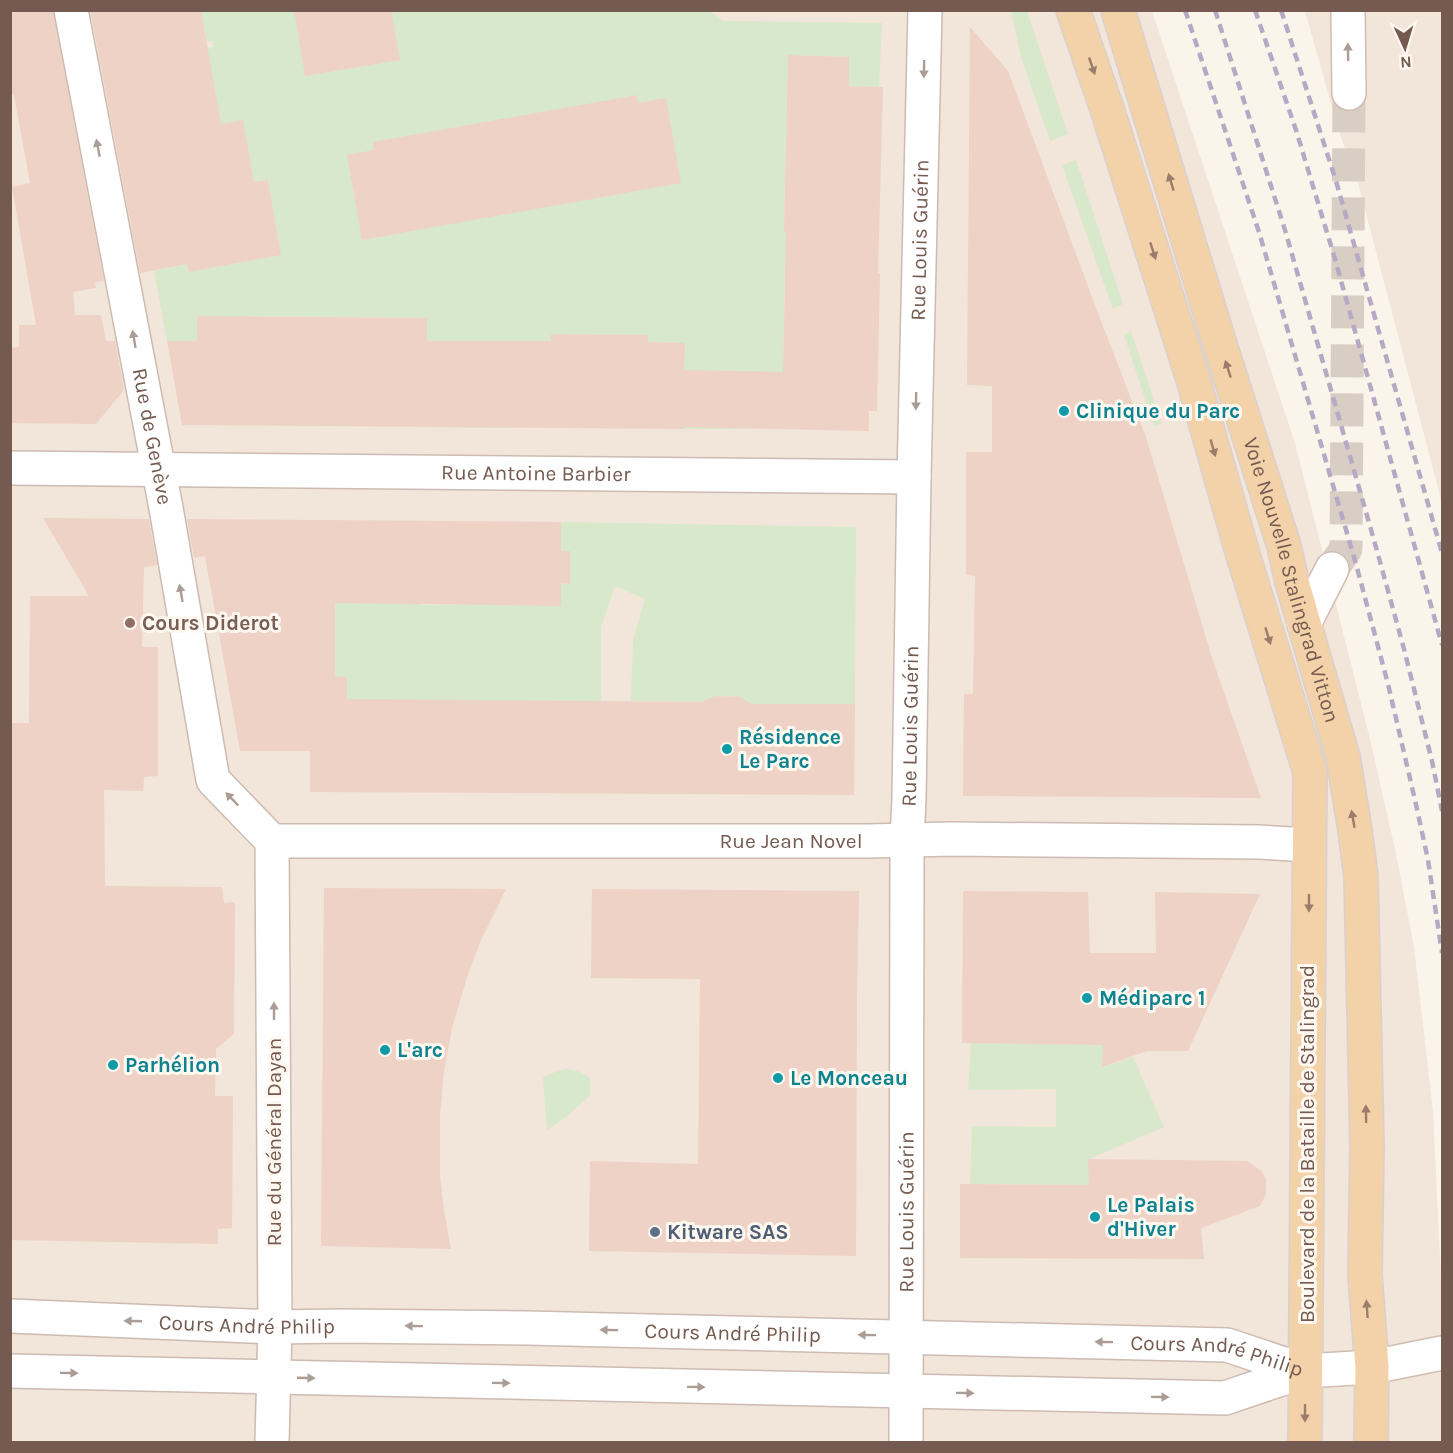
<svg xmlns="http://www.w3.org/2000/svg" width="1453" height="1453" viewBox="0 0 1453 1453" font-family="Karla,sans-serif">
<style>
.residential{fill:#f2e5da}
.green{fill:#d8e8ca}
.building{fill:#eed2c5}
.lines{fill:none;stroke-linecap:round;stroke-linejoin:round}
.secondary-tunnel{stroke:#d9cec4;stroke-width:33;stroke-dasharray:33 16;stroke-linecap:butt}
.minor-casing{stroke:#cdbbb2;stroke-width:36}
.tertiary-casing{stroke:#cdbbb2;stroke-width:36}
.secondary-casing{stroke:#d1bdb2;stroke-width:36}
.primary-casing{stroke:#d8d1ce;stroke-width:36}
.minor{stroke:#fff;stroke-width:33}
.tertiary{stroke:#fff;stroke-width:33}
.secondary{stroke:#fff;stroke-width:33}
.primary{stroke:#f3d2aa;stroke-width:33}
.rail{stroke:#b6a9c5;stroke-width:4.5;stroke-dasharray:9 6;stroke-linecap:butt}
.oneway{fill:#ac9c96}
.oneway2{fill:#9a7e6b}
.culture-dot{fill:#0f9aa8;stroke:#fef8f1;stroke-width:2}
.education-dot{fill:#8d6e63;stroke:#fef8f1;stroke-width:2}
.service-dot{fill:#5c6f8a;stroke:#fef8f1;stroke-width:2}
.labels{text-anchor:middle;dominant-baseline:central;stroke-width:6;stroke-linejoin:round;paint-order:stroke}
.street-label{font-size:21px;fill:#745a50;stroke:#fef8f1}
.culture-label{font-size:21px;font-weight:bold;fill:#0d838f;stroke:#fef8f1;text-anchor:start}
.education-label{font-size:21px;font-weight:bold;fill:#785e54;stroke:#fef8f1;text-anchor:start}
.service-label{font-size:21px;font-weight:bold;fill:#4e5e75;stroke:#fef8f1;text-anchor:start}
</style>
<rect width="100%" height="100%" fill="#fbf4eb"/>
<g class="residential">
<polygon points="10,11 1152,11 1295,443 1371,743 1396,854 1414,947 1433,1111 1441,1278 1442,1442 11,1442"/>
<polygon points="1305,11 1442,11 1442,503 1358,183 1339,132"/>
</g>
<g class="green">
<polygon points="708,10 724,21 882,23 879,87 849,86 849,57 788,55 784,231 867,233 785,271 783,372 742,372 741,429 684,429 684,343 648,342 648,335 552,334 551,341 514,341 514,428 455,428 455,370 463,341 427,341 427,318 250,316 197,341 167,341 154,271 187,264 189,272 281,255 268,180 232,186 207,48 214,47 213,41 207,42 201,11"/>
<polygon points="1011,11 1027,11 1068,134 1050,141 1021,57"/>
<polygon points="1076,160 1123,304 1113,309 1062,165"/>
<polygon points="1131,331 1162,424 1154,426 1124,335"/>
<polygon points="367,520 420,522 420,605 561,605 561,583 569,584 570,551 561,551 561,522 856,527 855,704 752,704 740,697 715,696 701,702 631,701 633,640 645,599 615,586 601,627 601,701 347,710 347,677 302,676 222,648 217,622 335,623 335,603 366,603"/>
<polygon points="971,1043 1103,1045 1103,1067 1133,1057 1164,1127 1089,1159 1089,1185 970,1184 972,1126 1056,1127 1056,1089 968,1090"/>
<polygon points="567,1069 578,1071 590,1078 590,1095 571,1113 547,1130 543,1078 557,1071"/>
</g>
<g class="building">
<polygon points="10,10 53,10 104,281 95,282 96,288 73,292 75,315 101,315 106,341 115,341 124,390 96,424 10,423 10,348 19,347 19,325 36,325 12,187 30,183 14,95 10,95"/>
<polygon points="90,10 201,10 221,124 243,120 254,182 268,180 281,255 189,272 187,264 140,273"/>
<polygon points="294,10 391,10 400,60 305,76"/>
<polygon points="970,27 1008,71 1101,321 1146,437 1213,661 1261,798 963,796 964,694 973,694 975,576 966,575 966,452 992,452 992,386 967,385"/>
<polygon points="788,55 849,57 849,86 883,87 878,273 880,273 877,411 869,411 869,431 684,427 684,429 182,425 167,341 197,341 197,316 427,318 427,341 551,341 551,334 648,335 648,342 685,343 684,370 783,372 786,232 784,231"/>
<polygon points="637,95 638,103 666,98 681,183 362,240 347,155 374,150 373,142"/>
<polygon points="43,518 149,519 157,565 144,567 142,647 158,647 158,776 144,777 143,791 104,790 105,886 222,887 224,903 235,902 234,1034 216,1049 215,1096 233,1096 232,1228 218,1229 218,1244 10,1240 10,886 12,886 12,790 10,790 10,723 29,723 30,596 89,596"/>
<polygon points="187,519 561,522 561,551 570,551 570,584 561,583 561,606 335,603 335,676 347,677 347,699 701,702 715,696 740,697 752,704 855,704 854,795 310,792 310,751 240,751 205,556 194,558"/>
<polygon points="324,888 506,889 481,940 469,971 452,1028 444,1071 440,1115 440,1175 444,1211 451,1249 321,1246"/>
<polygon points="592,889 859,891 857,994 856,1256 589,1251 590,1161 698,1164 700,979 591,978"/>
<polygon points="963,891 1088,892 1090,953 1156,953 1155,892 1260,894 1188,1051 1147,1051 1102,1067 1103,1045 962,1043"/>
<polygon points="1088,1159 1247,1161 1262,1171 1266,1179 1266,1194 1260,1206 1201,1228 1204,1259 960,1258 960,1184 1089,1185"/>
</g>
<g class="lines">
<polyline class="secondary-tunnel" points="1332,569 1346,549 1349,93"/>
<g class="minor-casing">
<g id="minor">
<path id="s1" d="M71,10l95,498 47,272 59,61"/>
<path id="s2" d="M10,468l904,9"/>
<path id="s3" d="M272,841h596l84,-2 307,3 50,3"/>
<polyline points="272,1442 275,1327 272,841"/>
<path id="s4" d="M906,1442l1,-602 2,-41 5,-322 11,-467"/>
</g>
</g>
<g class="tertiary-casing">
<g id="tertiary">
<path id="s5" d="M10,1316l265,11 67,-1 185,2 700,17 78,26"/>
<polyline points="10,1371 1225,1398 1305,1371"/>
</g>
</g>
<g class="secondary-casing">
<g id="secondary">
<polyline points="1348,10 1349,93"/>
<polyline points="1304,624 1332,569"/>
<polyline points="1305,1371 1372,1367 1442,1353"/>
</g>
</g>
<g class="primary-casing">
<g id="primary">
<polyline points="1073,10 1108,112 1194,382 1243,555 1310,772 1305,1442"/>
<path id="s6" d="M1118,10l99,325 67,211 8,36 51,175 12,73 6,47 6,268 -2,130 7,92 -1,75"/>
</g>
</g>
<use href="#minor" class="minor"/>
<use href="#tertiary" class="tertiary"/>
<use href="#secondary" class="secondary"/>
<use href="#primary" class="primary"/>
<g class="rail">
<polyline points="1185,10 1259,232 1356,564 1388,684 1415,800 1428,860 1442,953"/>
<polyline points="1215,10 1285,230 1374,540 1404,649 1432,761 1442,811"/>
<polyline points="1255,10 1296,130 1335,259 1442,645"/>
<polyline points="1281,10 1336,181 1442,553"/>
</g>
</g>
<defs><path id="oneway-solid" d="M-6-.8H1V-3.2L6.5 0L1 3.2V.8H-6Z" transform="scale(1.5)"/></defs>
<g class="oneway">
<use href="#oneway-solid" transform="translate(1348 52) rotate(-91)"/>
<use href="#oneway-solid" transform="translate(924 69) rotate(91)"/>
<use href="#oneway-solid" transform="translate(98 148) rotate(-101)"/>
<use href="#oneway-solid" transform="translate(134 339) rotate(-100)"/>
<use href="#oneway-solid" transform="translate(916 401) rotate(91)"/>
<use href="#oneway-solid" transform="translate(181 593) rotate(-100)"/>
<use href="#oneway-solid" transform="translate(232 799) rotate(-134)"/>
<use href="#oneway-solid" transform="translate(274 1011) rotate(-90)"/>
<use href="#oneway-solid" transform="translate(133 1321) rotate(-178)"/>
<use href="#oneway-solid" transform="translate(414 1326) rotate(-179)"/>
<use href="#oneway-solid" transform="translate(609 1330) rotate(-179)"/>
<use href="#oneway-solid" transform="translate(867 1335) rotate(-179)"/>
<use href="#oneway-solid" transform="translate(1104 1342) rotate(-179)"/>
<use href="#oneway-solid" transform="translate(69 1373) rotate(1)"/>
<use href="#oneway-solid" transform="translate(306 1378) rotate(2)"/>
<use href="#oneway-solid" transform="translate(501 1383) rotate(1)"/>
<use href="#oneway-solid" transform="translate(696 1387) rotate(1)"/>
<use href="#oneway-solid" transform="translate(965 1393) rotate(1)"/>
<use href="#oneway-solid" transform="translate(1160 1397) rotate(1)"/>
</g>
<g class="oneway2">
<use href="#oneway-solid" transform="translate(1092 66) rotate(71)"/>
<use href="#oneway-solid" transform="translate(1171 182) rotate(-107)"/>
<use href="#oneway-solid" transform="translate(1153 251) rotate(72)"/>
<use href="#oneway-solid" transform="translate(1228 369) rotate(-108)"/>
<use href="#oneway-solid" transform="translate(1213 448) rotate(74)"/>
<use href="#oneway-solid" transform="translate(1268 636) rotate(73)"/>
<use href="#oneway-solid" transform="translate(1353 819) rotate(-100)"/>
<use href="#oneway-solid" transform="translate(1309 903) rotate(90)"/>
<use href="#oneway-solid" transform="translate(1366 1114) rotate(-91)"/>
<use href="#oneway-solid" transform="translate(1367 1309) rotate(-94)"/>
<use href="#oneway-solid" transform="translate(1305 1413) rotate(90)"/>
</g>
<g class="culture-dot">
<circle cx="1064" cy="411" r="6"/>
<circle cx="727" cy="749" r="6"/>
<circle cx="1087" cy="998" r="6"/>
<circle cx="385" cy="1050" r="6"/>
<circle cx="113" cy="1065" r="6"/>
<circle cx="778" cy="1078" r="6"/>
<circle cx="1095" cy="1217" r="6"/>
</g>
<circle class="education-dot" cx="130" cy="623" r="6"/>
<circle class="service-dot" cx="655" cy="1232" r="6"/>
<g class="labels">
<g class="street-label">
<text stroke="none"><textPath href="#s4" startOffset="1202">Rue Louis Guérin</textPath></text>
<text stroke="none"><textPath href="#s1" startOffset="434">Rue de Genève</textPath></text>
<text stroke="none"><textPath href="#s2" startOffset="526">Rue Antoine Barbier</textPath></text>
<text stroke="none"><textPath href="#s6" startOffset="596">Voie Nouvelle Stalingrad Vitton</textPath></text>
<text stroke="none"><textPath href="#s4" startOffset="716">Rue Louis Guérin</textPath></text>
<text stroke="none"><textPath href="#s3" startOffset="519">Rue Jean Novel</textPath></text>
<text transform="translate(274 1142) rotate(-90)">Rue du Général Dayan</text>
<text transform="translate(1307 1144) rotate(-90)">Boulevard de la Bataille de Stalingrad</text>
<text stroke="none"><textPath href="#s4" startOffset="230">Rue Louis Guérin</textPath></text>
<text stroke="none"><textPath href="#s5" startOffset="237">Cours André Philip</textPath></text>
<text stroke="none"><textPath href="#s5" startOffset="723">Cours André Philip</textPath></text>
<text stroke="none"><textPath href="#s5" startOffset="1209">Cours André Philip</textPath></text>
</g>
<g class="culture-label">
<text x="1076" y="411">Clinique du Parc</text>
<text x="739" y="737">Résidence<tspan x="739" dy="24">Le Parc</tspan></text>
<text x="1099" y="998">Médiparc 1</text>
<text x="397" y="1050">L'arc</text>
<text x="125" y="1065">Parhélion</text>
<text x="790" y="1078">Le Monceau</text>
<text x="1107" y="1205">Le Palais<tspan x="1107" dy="24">d'Hiver</tspan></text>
</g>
<g class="education-label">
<text x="142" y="623">Cours Diderot</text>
</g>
<g class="service-label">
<text x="667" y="1232">Kitware SAS</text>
</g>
</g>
<rect width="1453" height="1453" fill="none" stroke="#745a50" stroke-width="24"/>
<g transform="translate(1405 48) rotate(176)" stroke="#fef8f1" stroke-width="4.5" paint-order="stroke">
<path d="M0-4.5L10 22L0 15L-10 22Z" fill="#745a50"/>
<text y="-9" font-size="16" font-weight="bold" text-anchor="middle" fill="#745a50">N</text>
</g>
</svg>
